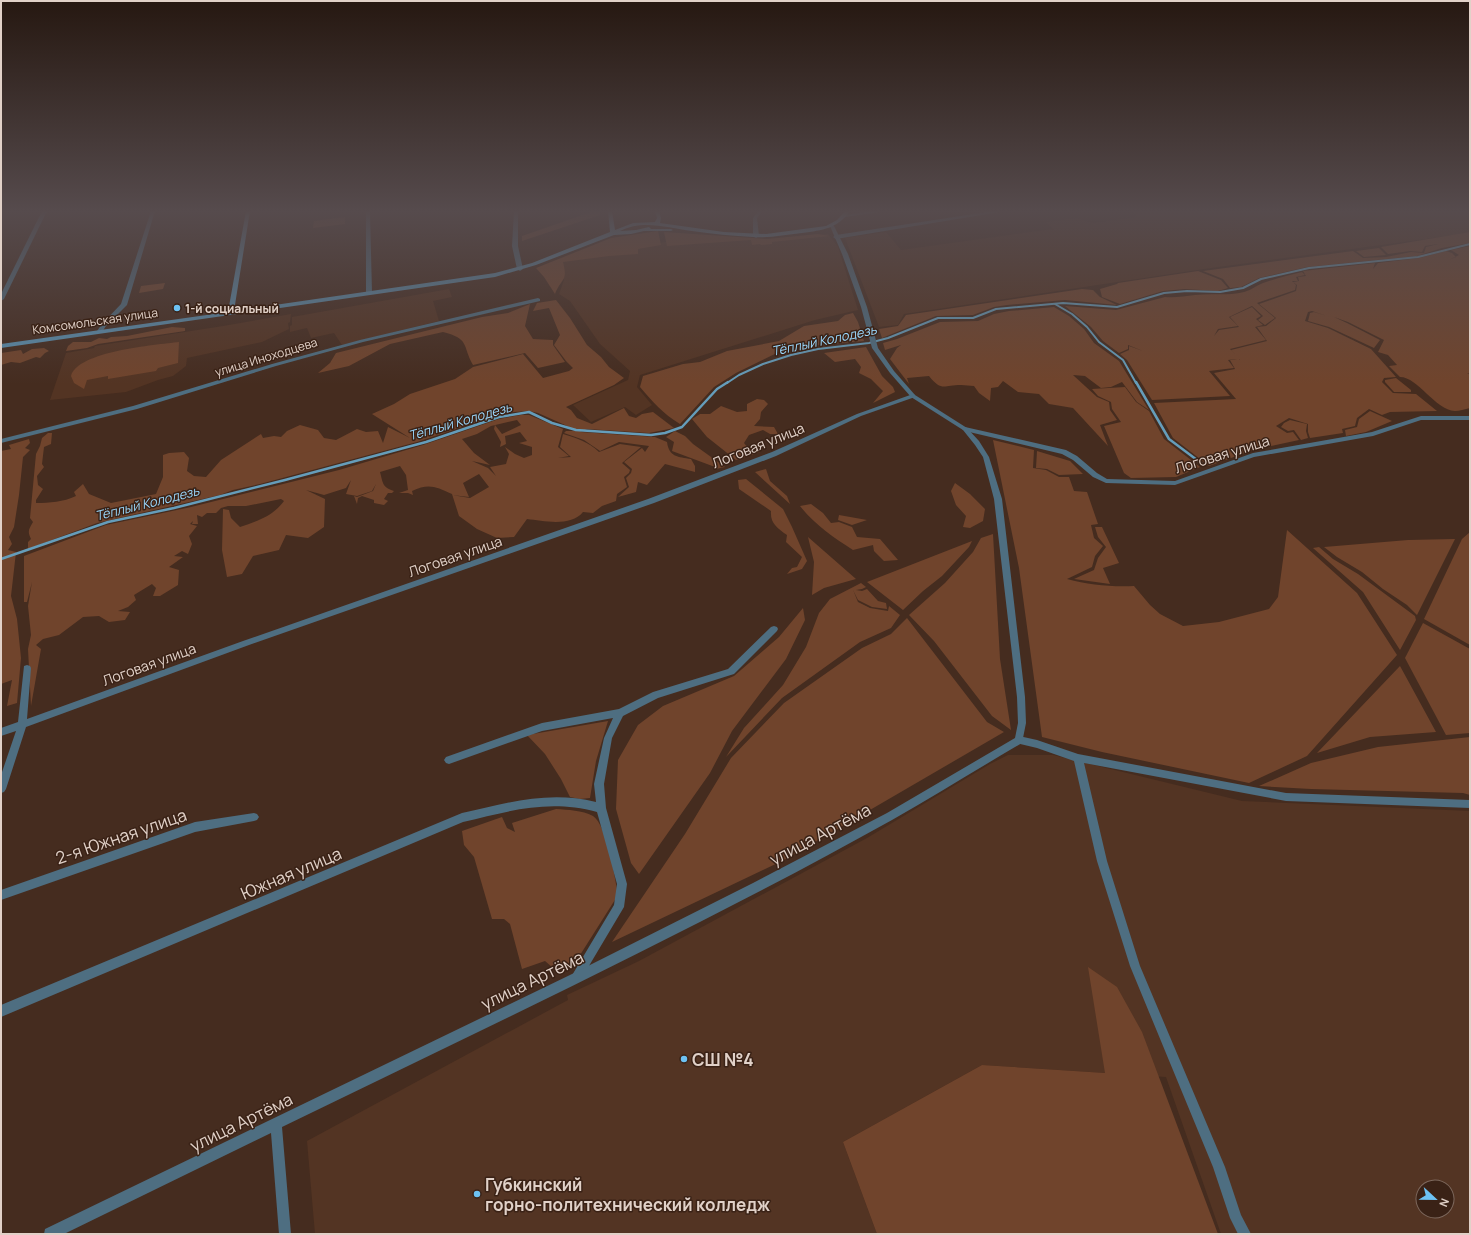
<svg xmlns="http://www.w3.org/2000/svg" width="1471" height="1235" viewBox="0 0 1471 1235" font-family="Manrope,sans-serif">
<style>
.built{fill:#533423;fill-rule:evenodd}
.green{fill:#70442c;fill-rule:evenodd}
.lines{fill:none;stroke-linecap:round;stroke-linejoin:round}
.stream-far1{stroke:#659dba;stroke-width:2}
.stream{stroke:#659dba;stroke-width:2.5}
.minor{fill:#4e6e81;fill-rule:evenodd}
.tertiary{fill:#4e6e81;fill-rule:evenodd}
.secondary{fill:#5a8ead;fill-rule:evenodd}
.poi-dot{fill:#6dc2f3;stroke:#3a2216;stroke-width:1.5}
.labels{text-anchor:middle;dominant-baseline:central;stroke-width:3;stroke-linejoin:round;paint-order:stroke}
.far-poi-label{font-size:12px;font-weight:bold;fill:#e1d1c8;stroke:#3a2216;text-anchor:start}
.far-street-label{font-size:12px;fill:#e1d1c8;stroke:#3a2216}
.far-water-label{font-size:13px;font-style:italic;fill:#9bd9fe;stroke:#3a2216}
.street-label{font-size:14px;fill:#e1d1c8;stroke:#3a2216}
.near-street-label{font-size:17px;fill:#e1d1c8;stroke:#3a2216}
.near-poi-label{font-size:17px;font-weight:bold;fill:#e1d1c8;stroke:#3a2216;text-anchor:start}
</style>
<rect width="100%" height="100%" fill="#452c1f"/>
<g class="built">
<polygon points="1133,211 1470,211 1470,233 1204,269 904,314 898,325 879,327 845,238 886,232 901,250 1053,229 1046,222 1076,218 1093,223 1137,217"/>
<polygon points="828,234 838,247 858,310 815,320 640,375 637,387 652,405 636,415 625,407 591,422 573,405 628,380 630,371 600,344 570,301 559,294 564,280 561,262 665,242 748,239 755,242"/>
<polygon points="449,289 452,297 433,301 439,321 342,345 334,333 311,338 307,328 290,332 290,326 292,325 292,317"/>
<polygon points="291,314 290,322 288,323 289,329 262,342 187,358 186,366 173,376 158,380 126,392 50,400 66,353 94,348 95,346 223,326"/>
<path d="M1008,755h45l189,46 228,10v423h-249l-55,-157 -184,-12 -139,77 34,92h-562l-8,-93 261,-141 -1,-5 72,-34 228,-123 123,-74zM1423,1187h24v24h-24z"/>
</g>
<g class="green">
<polygon points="594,211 600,211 600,215 522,241 522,236"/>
<polygon points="345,217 345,224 313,228 314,221"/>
<path d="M658,231l3,14 -23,4v5l-29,2 -46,6c5,20 -1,15 -8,32l-11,-17 -8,-9 75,-30z"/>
<polygon points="664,232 767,239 818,234 830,236 772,242 772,244 761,245 760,244 752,245 751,240 667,246"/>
<polygon points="1470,232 1470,243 1442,248 1417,256 1307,267 1259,278 1241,287 1230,288 1223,279 1203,271 1353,251 1363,258 1386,257 1411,252 1424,253 1426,247 1438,244 1425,246 1422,252 1410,251 1388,254 1381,247"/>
<path d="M1470,246v127l-3,1h3v34c-5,1 -11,3 -15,3 -20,-1 -37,-34 -55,-34l-11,-11 8,-1 -9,-10 -10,-3 6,-12 -36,-18 -14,-5 13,6 33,17 -6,8 -45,-21 -21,-6 2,-8 4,-1 13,4 -15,-5 -4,1 -3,9 23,7 43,21 25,28 -12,1 -2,4 11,11 23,1 21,17 -47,1 -8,3 -13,-6 -12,9 -2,8 -13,3 1,4 -33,5 -2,-6v-8l-19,-6 -13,8 11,7 6,-1 6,8 -46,10 -44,16 -36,-28 -19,-35 82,-4 -22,-26 21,-4 -5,-9 7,-1 -9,1 6,8 -25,3 21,25 -78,4 -25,-40 -7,-6 9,-4v-4l14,5 -15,-6v4l-9,4 -16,-12 -12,-14 -26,-21 51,4 49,-13c10,1 20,-1 30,-2 16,-2 33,1 49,-3 8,-2 14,-8 22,-10 12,-4 24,-7 36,-10l3,3 -9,2 2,4h-6l4,4 -1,5 -38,13 18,15 -10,7 -7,-5 5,-4 -11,-10 -23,11 9,9 -20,3 -4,7 5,-6 20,-3 -9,-10 22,-10 9,9 -5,3 7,6 -8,2 11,13 -36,9 10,11 -9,-10 36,-9 -10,-14 9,-1 10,-8 -17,-14 37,-13 1,-6 -4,-3 6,-1 -1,-4 8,-1 -3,-5 72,-8 -2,6 5,-6 41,-5 27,-7 6,2 4,4 -7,3 -2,4 2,-4 10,-5 -8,-5z"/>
<polygon points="1379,248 1386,255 1364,257 1356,251"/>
<polygon points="1198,271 1221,280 1228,288 1218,291 1185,289 1163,291 1120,304 1102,297 1100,289 1117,284 1118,283"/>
<polygon points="165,283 163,289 139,293 141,286"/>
<polygon points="1082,289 1093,290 1100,297 1117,305 1065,300 1007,305 994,307 973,315 936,316 882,338 879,329 898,326 906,315"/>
<path d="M556,300l14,18 17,27 14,12 8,10 15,11 -10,7 -48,22 5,3 6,8 15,6 32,-16 5,8 7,2 6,-4 11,-2 21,16 -25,5 -62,-4 -7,3 75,5 12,5c2,15 11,15 24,17l4,7v6l-30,-8 -18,21 -9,-3 -2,10 -18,5 11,-10 -3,-9 5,-5 1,-4 -8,-7 18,-14 3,4 4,-6 -30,-4 -19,9 -16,-11 -20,-7 2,-2h10l-11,-6 -27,-12 -9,-2 -15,1 -16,3 -81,27 -157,42 -27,6 -13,5 -123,28 -69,26v-7l3,-3c-4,-8 -2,-10 2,-17l-3,-4 6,-64 4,-8 2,-8 6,-5h4l-1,11 -7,3 -2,17 2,3 -7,9 1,9 5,4 -7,11v3c14,0 27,-1 40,-7l-2,-4 9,-8 6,10 22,9 45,-9 7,-17v-22l6,-2 15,-1 5,6 -2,13 7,5 12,1 15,-17 40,-26 2,4 11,-2 7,1 6,-6 13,-6 18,5 6,8 12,2 21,-11 9,3 12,-1 5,12 5,-16 22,11 -38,-24 22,-10 16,-10 45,-15 18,-12 50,-13 20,24 26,-7 4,-3 -7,-7 -12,-16 6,-10 -11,-27 -16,3 4,-8z"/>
<path d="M530,304l-5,22 8,13 20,1v5l12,17 -27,6 -13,-15 -52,12c-11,-20 -3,-26 -30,-33l-53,12 -41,22 -31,7 12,-10 6,-10 146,-36 26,-4z"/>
<path d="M1054,307l15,9 15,13 10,14 25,18 30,49 -12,-8 -15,-20 -11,5 -10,1 -16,-12 -12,-1 24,22 12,5 1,8 7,10 -17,5 8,21 -35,-38 -24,-4 -10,-10 -21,-2 -15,-11 -5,6 -7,1 -1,13 -11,-8 -5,-7c-5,0 -8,-1 -13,-1 -18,0 -19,7 -32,-9l-22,2 2,6 -19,-25 7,-11 4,-3 -16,5 -2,-7 14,-4 43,-17 38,-1 16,-7 15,-3z"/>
<path d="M853,313l5,9 6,19 -77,7 -51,25 -22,14 -34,37c-17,-10 -28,-23 -40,-37l3,-11 40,-12 17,-2 27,-11 52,-10 25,-15 34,-5 7,-6z"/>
<polygon points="172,327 185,328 185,331 98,344 87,348 66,351 68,346 73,342 91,342 99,338 107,339 111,337 127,336"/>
<path d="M179,342l-1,21 -20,5 -2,3 -48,8v-3l-21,4 -3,9 -10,-6 -3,-7c7,-25 84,-31 108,-34z"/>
<polygon points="866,347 882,376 893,387 895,392 873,403 883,391 871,379 859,373 861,367 855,359 835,362 824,353"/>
<polygon points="44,348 49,351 45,353 40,358 36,357 20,363 11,362 1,365 1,353 21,350 23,354 32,349"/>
<polygon points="1396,378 1411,390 1411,392 1394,392 1385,382 1385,380"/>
<polygon points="1125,387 1136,402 1149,411 1164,439 1200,467 1176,477 1131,478 1124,473 1104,426 1121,422 1112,409 1111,402 1098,396 1092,389"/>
<polygon points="757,399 764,400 768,404 761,412 760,419 754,426 774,427 778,434 770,434 763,430 749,435 744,443 748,448 760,448 760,452 736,460 707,437 692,419 700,414 710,414 721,406 737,412 747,411 747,404"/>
<polygon points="1370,411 1392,421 1366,432 1346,436 1345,430 1357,427 1359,419"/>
<path d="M521,415h8l34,14 -5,18 11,9 -11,2 13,-1 -11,-10 3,-13c13,4 26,8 36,18l21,-8 21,3 -19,16 8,7 -1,3 -5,4 3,10 -10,7 -1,7 -14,5 -9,7 -10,-1c-12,15 -39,9 -56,7l-13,18 -17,1 -20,-9 -18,-13 -7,-22c-16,-7 -23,-11 -40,-3l1,4 -5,-2h-9l9,-3 -2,-15 -6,-9 -20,6c3,11 2,15 14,19l-2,2h-4l-4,6 4,2 -4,4 -10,-2v-3l-12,-4 -4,2 -1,6 -3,-8 3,1 16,-6 3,-7 -4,7 -15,5 -11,-2 5,-14 -5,8 -22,7 -18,-5 19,9 -1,28 -16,11 -22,-3 -7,15 -26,6 -11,18 -15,3 -5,-27 1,-41 6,1 2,8 9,9c18,-6 33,-11 44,-26l-3,-2 -35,7h-18l-7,2 -5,5h-9l-5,4 -5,-2 1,9h-6l1,-3 -3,3 7,2 -8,10 3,8 -4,10 -6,-3 -8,5 9,1 -14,10 10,3 -1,15 -18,11h-7l3,-8 -4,-4 -18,11 2,5 -8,7 -10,4 12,1 -5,8 -16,2 -10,-6 -16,1 -24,18 -16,4 -7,6 5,4 -10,57 -3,-57 3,-14 -3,-29 4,-24 -5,20h-3v-46l82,-31 85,-18 148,-37 84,-25 76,-26zM517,420l4,5 -19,9 -7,-9 -1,4 7,13 -1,5 6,-3 -1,-8 15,-4 7,9 -8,2 13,4v8l-8,3 -9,-4 -10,-7 4,7 -3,10 -16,3 6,9 -8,-8 -16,-7 18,4 -16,-12 -12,-14 15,-5 14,-8zM479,474l10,13 -19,11 -18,-3 17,2 -6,-14z"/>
<polygon points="1290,420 1307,424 1306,431 1308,438 1301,440 1294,430 1288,431 1281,427 1284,423"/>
<polygon points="675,431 685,436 693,444 725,467 716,469 715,467 672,451 674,442 666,437"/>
<polygon points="29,439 30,443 25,448 30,450 23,457 19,495 14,527 9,537 12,544 8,550 16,552 11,596 17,619 21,658 17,703 7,706 12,680 1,684 1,451 11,449 9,445"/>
<path d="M993,440l41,10 -1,18 13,2 13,7h10l5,14 13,1 11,32 -7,1 3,13 9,8 -8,10 -3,11 -25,12c22,6 44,8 67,7l16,19 10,9 23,12 36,-4 50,-13 9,-12 9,-67 70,63 40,62 -90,101 -58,27 -147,-31 -60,-15 -23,-169z"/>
<polygon points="1037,451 1070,461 1083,474 1059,475 1047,469 1036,468"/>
<polygon points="766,469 770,481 787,496 790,504 755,472"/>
<path d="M746,479l37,30 9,18 15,34 -5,8 -15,5 5,-6 5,-1 5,-10 -16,-15 1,-7c-10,-7 -17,-12 -16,-24l-32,-22 -1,-9z"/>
<polygon points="955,483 970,494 985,509 983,521 970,528 963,527 966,516 956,505 951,491"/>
<path d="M811,504l12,9 8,10 8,-1 13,5 5,10 23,2 18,21 -14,1 -10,-10 -1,-6 -20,5c-20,-13 -38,-25 -53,-44z"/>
<polygon points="839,515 867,520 852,525 838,520"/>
<polygon points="1095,527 1102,527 1119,563 1103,568 1110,584 1074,579 1094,570 1098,558 1106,547 1098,537"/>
<polygon points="1470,532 1470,645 1424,619 1462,539"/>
<polygon points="993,534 1000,659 1011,730 992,716 934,641 909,615 945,583 973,552 981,538"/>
<polygon points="808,537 856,579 824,588 812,595 814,562"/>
<polygon points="1455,539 1417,615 1407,605 1383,589 1362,572 1337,557 1324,547 1408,540"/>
<polygon points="972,541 969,547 942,576 923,591 903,610 867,582"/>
<polygon points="1319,547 1333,559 1358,574 1415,616 1416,620 1400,650 1363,592 1313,548"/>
<polygon points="861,583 866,587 862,589 856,590 862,591 867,589 878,601 886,603 887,609 872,607 858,600 853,590 858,602 870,608 888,611 889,606 900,615 891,628 860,642 782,698 726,757 744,728 783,685 806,647 819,613 830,599"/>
<polygon points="803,608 805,620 786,659 732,731 710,773 639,874 631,863 616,809 618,760 638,725 663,706 734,676 779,637"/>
<polygon points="907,618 987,722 1004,732 784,860 612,942 685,834 731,758 784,703 862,648 891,634"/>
<polygon points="1423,623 1470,649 1470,733 1446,735 1405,658"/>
<polygon points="1400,666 1436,732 1370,737 1317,753"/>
<polygon points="608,721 596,761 590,798 580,799 570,797 561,779 545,754 527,735"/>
<polygon points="1470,737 1470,795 1463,793 1311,789 1259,786 1311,763 1378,747"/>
<path d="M556,809c12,1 26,1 37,7 14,9 22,62 25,79l-43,68 -19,6 -2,-5 -2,3 -7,-6 -23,8 -12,-45 -6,-5h-12l-18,-62 -10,-12 -2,-14 40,-14 5,11 8,4 -3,-9z"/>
<polygon points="1088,967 1117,987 1142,1032 1218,1234 877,1234 843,1142 982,1065 1105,1073"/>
</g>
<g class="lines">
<g class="stream-far1">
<polyline points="1055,304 1072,314 1087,327 1099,342 1123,360 1136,383"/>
<polyline points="727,383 739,375 763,364 791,355 818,349 869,343 888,338 938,318 973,318 996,309 1063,303 1117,307 1164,293 1187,291 1220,292 1243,288 1261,279 1309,268 1418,257 1470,244"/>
</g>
<g class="stream">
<polyline points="1136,382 1169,439 1201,463"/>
<polyline points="1,559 108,522 174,508 285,480 426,442 499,417 529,412 552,423 576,430 651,435 665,433 682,427 717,389 728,382"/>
</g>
<g class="minor">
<polygon points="42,211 47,211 4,299 1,301 1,294"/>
<polygon points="151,211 155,211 127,305 106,326 102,332 98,332 97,331 102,324 121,304"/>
<polygon points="366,211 370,211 372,293 369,295 366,293"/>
<polygon points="514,211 518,211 518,246 523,269 520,271 517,269 512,246"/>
<polygon points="758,211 763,211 757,218 759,236 756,238 753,236 753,218"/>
<polygon points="873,211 888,211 845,217 843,216 845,215"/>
<polygon points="993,211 1006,211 836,239 833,237 836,235"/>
<polygon points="538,298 540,299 540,301 363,342 276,366 137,409 1,443 1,439 133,406 272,364 360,340"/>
<polygon points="913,394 915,395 915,397 861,416 776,456 654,503 249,645 26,727 6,789 4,792 1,793 1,775 16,731 1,736 1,728 18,722 24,666 27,665 30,666 31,668 27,719 243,641 648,499 772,452 857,414"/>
<polygon points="1421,416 1470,416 1470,420 1421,420 1373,436 1254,457 1175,485 1106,483 1093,477 1073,460 1062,454 965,431 962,429 965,427 1066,450 1077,456 1097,473 1107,479 1175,481 1253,453 1372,432"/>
<path d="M774,626l3,1 1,2 -1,2 -43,43 -76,24 -35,18 -11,22 -8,46 2,24 21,76 -3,23 -44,74 -4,1 -4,-1 -1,-4 43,-72 3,-21 -20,-72c-49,-13 -87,-1 -134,10l-462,195v-12l461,-192c46,-10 86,-23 134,-11l-2,-18 10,-46 9,-20 -71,13 -93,33 -3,-1 -2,-3 2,-3 96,-34 77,-14 34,-17 75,-23 43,-42z"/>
<polygon points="1019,736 1037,740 1078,754 1286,793 1470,800 1470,808 1286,801 1084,763 1107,861 1140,966 1225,1167 1241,1215 1251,1234 1238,1234 1230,1218 1213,1167 1130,966 1097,861 1074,761 1037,748 1016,743 1015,740 1016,737"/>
<polygon points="254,813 257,814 259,817 257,820 254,821 195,832 1,900 1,890 195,822"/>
</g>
<path class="tertiary" d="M830,225l4,1 14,28 19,53 11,41 16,23 21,24 52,33 12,13 10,16 13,42 23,198 1,26 -4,20c-43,25 -86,52 -130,77 -199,111 -405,207 -610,307l9,107h-12l-8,-101 -207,101h-20l1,-5 527,-255 181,-91 134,-70 128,-75 3,-15 -1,-26 -23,-198 -11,-42 -8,-12 -12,-15 -52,-33 -21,-24 -18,-25 -11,-41 -19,-53 -12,-28z"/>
<path class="secondary" d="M246,211h4l-16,100 261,-38 37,-10 78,-31 -2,-21h4l3,19 18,-7 22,-1 2,-4 -2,-7h4l2,7 -1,5 64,9 42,2 60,-8 11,-6 8,-9h5c-13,18 -27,19 -48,22 -17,2 -32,5 -49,4 -20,-1 -41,-3 -61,-6 -24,-3 -49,-12 -72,0l16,-1 13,-3 2,2h20l2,1 -2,1h-27l-13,3 -17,1 -78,30 -41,12 -494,71v-4l227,-32z"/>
</g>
<linearGradient id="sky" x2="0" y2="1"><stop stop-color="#261811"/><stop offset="0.55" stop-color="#564b4d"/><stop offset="1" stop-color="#564b4d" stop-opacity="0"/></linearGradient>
<rect width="1471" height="384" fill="url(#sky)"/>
<g class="poi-dot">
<circle cx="177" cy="308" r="4"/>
<circle cx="684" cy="1059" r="4"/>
<circle cx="477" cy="1194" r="4"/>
</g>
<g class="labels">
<g class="far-poi-label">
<text x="185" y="308">1-й социальный</text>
</g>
<g class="far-street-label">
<text transform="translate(95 321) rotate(-8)">Комсомольская улица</text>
<text transform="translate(266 357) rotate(-17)">улица Иноходцева</text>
</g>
<g class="far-water-label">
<text transform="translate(824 340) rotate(-12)">Тёплый Колодезь</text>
<text transform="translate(460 421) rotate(-16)">Тёплый Колодезь</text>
<text transform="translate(147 503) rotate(-14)">Тёплый Колодезь</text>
</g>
<g class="street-label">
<text transform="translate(758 445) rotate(-22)">Логовая улица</text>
<text transform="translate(1222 454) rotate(-17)">Логовая улица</text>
<text transform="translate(455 556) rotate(-19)">Логовая улица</text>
<text transform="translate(149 664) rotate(-20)">Логовая улица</text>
</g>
<g class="near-street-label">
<text transform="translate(820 834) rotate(-28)">улица Артёма</text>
<text transform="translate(121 836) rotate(-19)">2-я Южная улица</text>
<text transform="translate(291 873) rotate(-23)">Южная улица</text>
<text transform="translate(532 980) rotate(-26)">улица Артёма</text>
<text transform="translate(241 1122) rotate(-26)">улица Артёма</text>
</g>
<g class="near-poi-label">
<text x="692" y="1059">СШ №4</text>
<text x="485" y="1184">Губкинский<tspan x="485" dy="20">горно-политехнический колледж</tspan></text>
</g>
</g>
<rect width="1471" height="1235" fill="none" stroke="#e1d1c8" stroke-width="4"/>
<g transform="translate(1435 1199) rotate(112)"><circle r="19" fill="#3a2216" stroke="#7d685d"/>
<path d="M0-3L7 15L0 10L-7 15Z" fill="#6dc2f3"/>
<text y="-6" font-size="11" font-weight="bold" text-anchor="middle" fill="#e1d1c8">N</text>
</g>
</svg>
